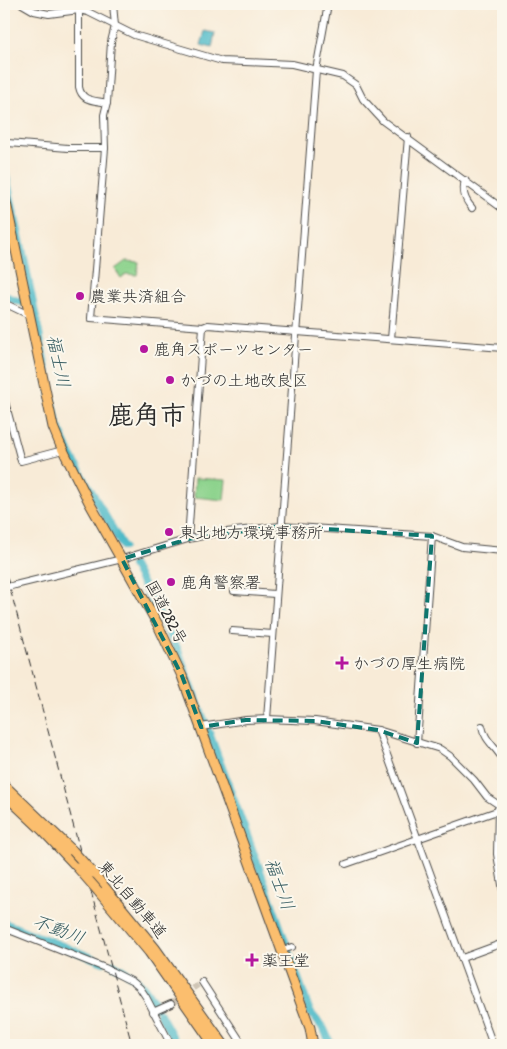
<svg xmlns="http://www.w3.org/2000/svg" width="507" height="1049" viewBox="0 0 507 1049" font-family="'Patrick Hand','Klee One',sans-serif">
<style>
.green{fill:#8dd38d;stroke:#5c7f5c}
.water{fill:#4dbac8;stroke:#3c727a}
.lines{fill:none;stroke-linecap:round;stroke-linejoin:round}
.river{stroke:#4dbac8;stroke-width:8}
.minor-tunnel{stroke:#cfc5b5;stroke-width:6;stroke-dasharray:6 3;stroke-linecap:butt}
.minor-casing{stroke:#4a4845;stroke-width:8}
.highway-casing{stroke:#4a4845;stroke-width:11}
.minor{stroke:#fff;stroke-width:6}
.highway{stroke:#fbbe6e;stroke-width:9}
.rail{stroke:#2b2b2b;stroke-width:1;stroke-dasharray:8 4;stroke-linecap:butt}
.minor-bridge-casing{stroke:#4a4845;stroke-width:8;stroke-linecap:butt}
.highway-bridge-casing{stroke:#4a4845;stroke-width:11;stroke-linecap:butt}
.minor-bridge{stroke:#fff;stroke-width:6}
.highway-bridge{stroke:#fbbe6e;stroke-width:9}
.marked{fill:none;stroke:#0f766e;stroke-width:4;stroke-dasharray:10 6;stroke-linejoin:round}
.poi-dot{fill:#b5179e;stroke:#fbf7ec;stroke-width:2}
.labels{text-anchor:middle;dominant-baseline:central;stroke-width:4;stroke-linejoin:round;paint-order:stroke}
.poi-label{font-size:16px;fill:#2b2b2b;stroke:#fbf7ec;text-anchor:start}
.street-label{font-size:16px;fill:#2b2b2b;stroke:#fbf7ec}
.water-label{font-size:18px;font-style:italic;fill:#375d62;stroke:#fbf7ec}
.town-label{font-size:26px;font-weight:bold;fill:#2b2b2b;stroke:#fbf7ec}
</style>
<rect width="100%" height="100%" fill="#fbf7ec"/>
<filter id="ink" filterUnits="userSpaceOnUse"><feTurbulence type="fractalNoise" baseFrequency=".02" numOctaves="2"/><feDisplacementMap in="SourceGraphic" scale="10" xChannelSelector="R" yChannelSelector="G"/><feConvolveMatrix kernelMatrix="1 2 1 2 8 2 1 2 1" color-interpolation-filters="sRGB"/></filter>
<filter id="wash" filterUnits="userSpaceOnUse"><feTurbulence type="fractalNoise" baseFrequency=".0096" numOctaves="4" result="noise"/><feDisplacementMap in="SourceGraphic" scale="20" xChannelSelector="R" yChannelSelector="G"/><feGaussianBlur stdDeviation="1.12" result="paint"/><feColorMatrix in="noise" values="0 0 0 0 0 0 0 0 0 0 0 0 0 0 0 0 0 1.4 0 .05"/><feComposite in="paint" operator="in"/></filter>
<g filter="url(#wash)">
<rect width="100%" height="100%" fill="#f8ebd7"/>
<g class="green">
<polygon points="126,261 139,262 137,275 126,274 121,278 115,269"/>
<polygon points="195,478 226,480 224,500 194,497"/>
</g>
<polygon class="water" points="205,31 215,33 212,48 201,45"/>
<g class="lines">
<g class="river">
<polyline points="4,168 24,258 57,424 71,456 123,547"/>
<polyline points="4,295 14,300 31,304"/>
<polyline points="133,566 177,648 205,723"/>
<polyline points="208,730 266,887 310,1012 324,1029 331,1045"/>
<polyline points="4,923 103,962"/>
<path d="M113,964c24,14 30,18 43,43"/>
<polyline points="160,1014 177,1045"/>
</g>
</g>
</g>
<g filter="url(#ink)">
<g class="lines">
<polyline class="minor-tunnel" points="171,1004 202,982"/>
<g class="minor-casing">
<g id="minor">
<polyline points="22,4 34,11 49,14 79,10 88,12 134,35 222,61 292,64 343,76 356,85 363,99 383,121 503,209"/>
<polyline points="113,4 115,26 111,42 107,103 104,115 105,148 91,318 203,327 208,325 503,348"/>
<path d="M79,10v77c3,15 15,13 28,16"/>
<polyline points="4,139 5,142 8,143 68,148 105,148"/>
<path d="M465,180c-3,11 -1,19 7,28"/>
<polyline points="4,303 29,315"/>
<polyline points="391,339 408,137"/>
<polyline points="4,398 21,461 63,450"/>
<polyline points="188,539 203,327"/>
<polyline points="15,585 122,559 188,539 217,533 281,526 432,536 462,547 503,551"/>
<polyline points="234,591 275,594"/>
<polyline points="232,631 273,634"/>
<polyline points="267,719 316,70 328,4"/>
<path d="M482,726c2,14 15,22 21,34"/>
<polyline points="201,727 246,720 267,719 315,721 378,730 440,749 450,756 474,780 487,797 499,805 503,805"/>
<polyline points="378,730 493,1045"/>
<polyline points="417,743 432,536"/>
<polyline points="498,809 497,854 503,891"/>
<polyline points="346,864 497,811"/>
<polyline points="4,928 105,968 133,982 140,988 146,997 171,1045"/>
<polyline points="282,950 292,947"/>
<polyline points="462,958 503,943"/>
<polyline points="202,982 243,1045"/>
<polyline points="153,1012 171,1004"/>
</g>
</g>
<g class="highway-casing">
<g id="highway">
<polyline points="4,193 53,427 60,444 89,502 157,623 182,676 296,990 310,1028 313,1045"/>
<polyline points="4,785 73,851"/>
<polyline points="4,794 42,830 77,867"/>
<polyline points="93,873 155,948 224,1045"/>
<polyline points="98,891 149,952 214,1045"/>
</g>
</g>
<use href="#minor" class="minor"/>
<use href="#highway" class="highway"/>
<polyline class="rail" points="4,566 132,1045"/>
<g class="minor-bridge-casing">
<polyline id="minor-bridge" points="4,588 15,585"/>
</g>
<g class="highway-bridge-casing">
<g id="highway-bridge">
<polyline points="73,851 93,873"/>
<polyline points="77,867 98,891"/>
</g>
</g>
<use href="#minor-bridge" class="minor-bridge"/>
<use href="#highway-bridge" class="highway-bridge"/>
</g>
</g>
<path class="marked" d="M281,526l151,10 -15,207 -39,-13 -63,-9 -69,-1 -45,7 -19,-51 -60,-117 66,-20z"/>
<g class="poi-dot">
<circle cx="80" cy="296" r="5"/>
<circle cx="144" cy="349" r="5"/>
<circle cx="170" cy="380" r="5"/>
<circle cx="169" cy="532" r="5"/>
<circle cx="171" cy="582" r="5"/>
<path d="M339.5 655.5h5v5h5v5h-5v5h-5v-5h-5v-5h5z"/>
<path d="M249.5 952.5h5v5h5v5h-5v5h-5v-5h-5v-5h5z"/>
</g>
<g class="labels">
<g class="poi-label">
<text x="90" y="296">農業共済組合</text>
<text x="154" y="349">鹿角スポーツセンター</text>
<text x="180" y="380">かづの土地改良区</text>
<text x="179" y="532">東北地方環境事務所</text>
<text x="181" y="582">鹿角警察署</text>
<text x="353" y="663">かづの厚生病院</text>
<text x="262" y="960">薬王堂</text>
</g>
<g class="street-label">
<text transform="translate(167 612) rotate(62)">国道282号</text>
<text transform="translate(133 899) rotate(50)">東北自動車道</text>
</g>
<g class="water-label">
<text transform="translate(59 361) rotate(78)">福士川</text>
<text transform="translate(280 884) rotate(70)">福士川</text>
<text transform="translate(59 929) rotate(21)">不動川</text>
</g>
<g class="town-label">
<text x="147" y="414">鹿角市</text>
</g>
</g>
<rect width="507" height="1049" fill="none" stroke="#fbf7ec" stroke-width="20"/>
</svg>
